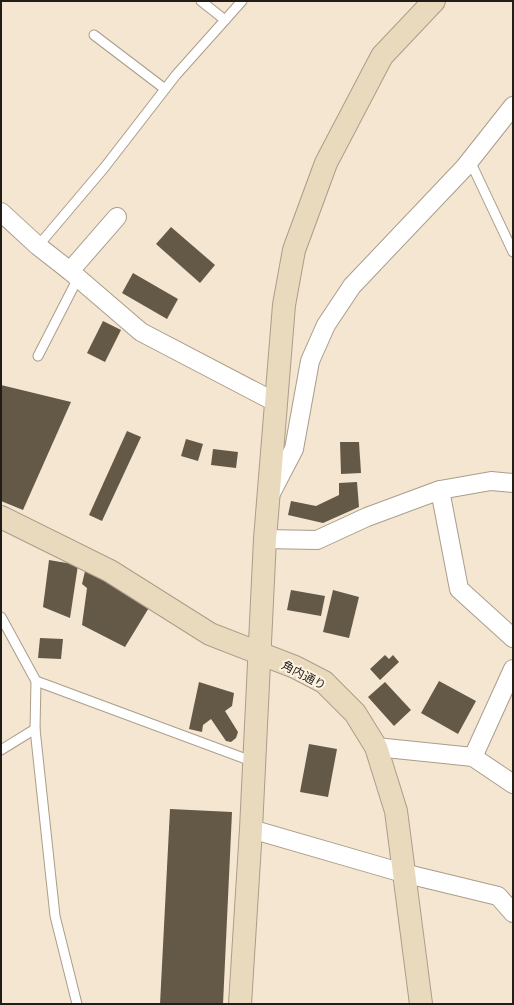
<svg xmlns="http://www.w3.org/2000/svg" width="514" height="1005" viewBox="0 0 514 1005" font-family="Cabin,'Noto Sans JP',sans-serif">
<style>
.building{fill:#645947}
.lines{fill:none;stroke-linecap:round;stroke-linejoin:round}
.lane-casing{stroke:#aa9d8a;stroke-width:11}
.street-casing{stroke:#aa9d8a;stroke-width:20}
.secondary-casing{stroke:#aa9d8a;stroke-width:24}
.lane{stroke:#fff;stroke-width:9}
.street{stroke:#fff;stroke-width:18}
.secondary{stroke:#e9dabe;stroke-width:22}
.labels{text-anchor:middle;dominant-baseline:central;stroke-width:4;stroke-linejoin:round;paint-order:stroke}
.street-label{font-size:12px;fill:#221d16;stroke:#fff4e3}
</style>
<rect width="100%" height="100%" fill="#f4e6d1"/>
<g class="building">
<polygon points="171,227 215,265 200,283 156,244"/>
<polygon points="133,273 178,299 167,319 122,293"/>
<polygon points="103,321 121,330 105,362 87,353"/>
<polygon points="1,385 71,402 23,510 1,501"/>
<polygon points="127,431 141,437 102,521 89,515"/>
<polygon points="186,439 203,444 198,461 181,456"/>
<polygon points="340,442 359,442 361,473 341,474"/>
<polygon points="213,449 238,452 236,468 211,465"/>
<polygon points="357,482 359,507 323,523 288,515 291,501 316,506 339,495 339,483"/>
<polygon points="49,560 78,565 70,618 43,607"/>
<polygon points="86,567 150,606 125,647 82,625 87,588 82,584"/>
<polygon points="291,590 325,596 321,616 287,610"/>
<polygon points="333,590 359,597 349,638 323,632"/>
<polygon points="40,638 63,639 61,659 38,658"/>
<polygon points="385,655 389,659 393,655 399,662 380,680 370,669"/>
<polygon points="439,681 476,701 458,734 421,713"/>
<polygon points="199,682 234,693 232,706 225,711 238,732 236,738 231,742 226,741 211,719 203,725 202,732 189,729"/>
<polygon points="385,682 411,710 394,726 368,697"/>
<polygon points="309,744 337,749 328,797 300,792"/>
<polygon points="170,809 232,812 223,1004 160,1004"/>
</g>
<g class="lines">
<g class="lane-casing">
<g id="lane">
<polyline points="201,1 225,20"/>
<polyline points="94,35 165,89"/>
<polyline points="470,161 513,252"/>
<polyline points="38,246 104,168 176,75 242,1"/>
<polyline points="38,356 78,278"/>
<polyline points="1,617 36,681 254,762"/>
<polyline points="36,681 35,729 55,916 77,1004"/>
<polyline points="1,750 35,729"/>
</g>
</g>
<g class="street-casing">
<g id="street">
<polyline points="1,212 38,246 70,271 117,217"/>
<polyline points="70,271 141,332 277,403"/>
<polyline points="440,490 459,589 513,638"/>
<polyline points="270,495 294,449 310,361 326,325 352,286 464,168 513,106"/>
<polyline points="265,539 317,540 367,517 440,490 491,481 513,483"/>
<polyline points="376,747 473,757 513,784"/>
<polyline points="473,757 513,669"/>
<polyline points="251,829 403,873 498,896 513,913"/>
</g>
</g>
<g class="secondary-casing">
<g id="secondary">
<polyline points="1,517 110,571 210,634 295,667 324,682 355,713 376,747 396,811 421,1004"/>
<polyline points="240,1004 251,829 265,539 284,305 294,250 326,163 382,56 434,1"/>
</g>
</g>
<use href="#lane" class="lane"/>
<use href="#street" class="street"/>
<use href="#secondary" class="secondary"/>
</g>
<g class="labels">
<g class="street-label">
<text transform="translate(304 675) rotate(28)">角内通り</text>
</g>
</g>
<rect width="514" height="1005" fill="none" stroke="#221d16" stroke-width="4"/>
</svg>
